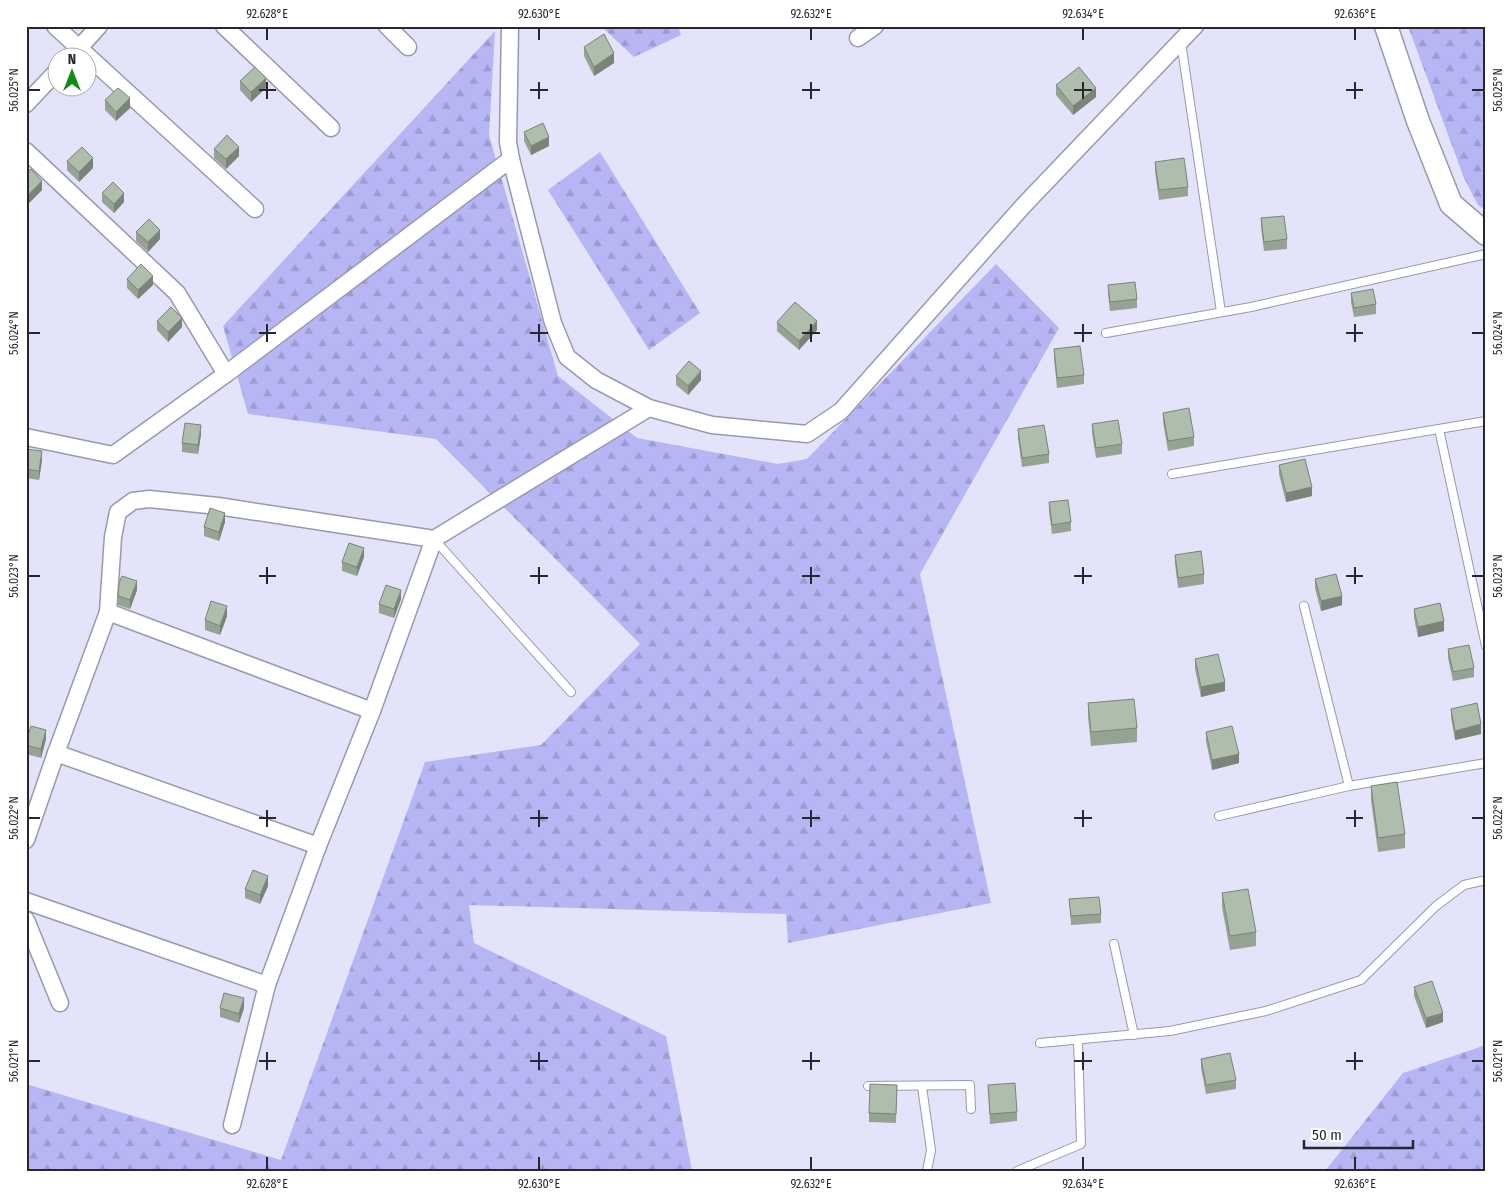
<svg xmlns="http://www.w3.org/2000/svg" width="1512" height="1197" viewBox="0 0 1512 1197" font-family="'Fira Sans Condensed',sans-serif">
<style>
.forest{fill:url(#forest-firs)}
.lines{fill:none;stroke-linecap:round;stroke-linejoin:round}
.lane-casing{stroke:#9999ae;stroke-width:10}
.street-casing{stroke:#9999ae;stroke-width:19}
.secondary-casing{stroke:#9999ae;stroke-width:25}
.lane{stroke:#fff;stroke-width:8}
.street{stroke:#fff;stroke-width:16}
.secondary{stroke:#fff;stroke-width:22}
.wall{fill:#96a394}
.shaded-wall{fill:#7a8478}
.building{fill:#aebdac;stroke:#7a8478}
.ticks{fill:none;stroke:#272730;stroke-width:2}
.neatline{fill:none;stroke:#272730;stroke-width:2}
.ticks-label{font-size:12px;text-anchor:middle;fill:#272730}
</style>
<defs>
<pattern id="forest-firs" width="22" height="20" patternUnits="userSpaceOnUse" patternTransform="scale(1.25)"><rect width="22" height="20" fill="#b7b6f4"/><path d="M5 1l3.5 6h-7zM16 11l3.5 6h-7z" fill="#9d9cd2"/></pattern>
</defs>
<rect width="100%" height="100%" fill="#e3e3f9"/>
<g class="forest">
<polygon points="601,26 678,26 681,35 634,57"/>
<polygon points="1408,26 1486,26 1486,210 1478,205 1464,178"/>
<polygon points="495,31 489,135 558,376 637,438 778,464 807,459 996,264 1059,328 920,574 991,903 788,943 786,914 469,905 474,943 666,1036 692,1171 26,1171 26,1084 281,1160 425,762 541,745 640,644 436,439 248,414 223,326"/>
<polygon points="600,152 700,313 649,350 548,190"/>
<polygon points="1486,1045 1486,1171 1325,1171 1403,1073"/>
</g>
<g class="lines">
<g class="lane-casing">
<g id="lane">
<polyline points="1181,42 1221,312"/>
<polyline points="1106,333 1251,307 1486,254"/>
<polyline points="1439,429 1486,646"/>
<polyline points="1172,474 1486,421"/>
<polyline points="434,539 571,692"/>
<polyline points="1304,606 1349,786"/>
<polyline points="1219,816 1349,786 1486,763"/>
<polyline points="1114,944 1134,1035"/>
<polyline points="1040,1043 1170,1031 1266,1011 1361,980 1436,906 1464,885 1486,880"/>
<polyline points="868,1086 970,1085 971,1109"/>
<polyline points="922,1087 931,1150 927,1171"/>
<polyline points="1017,1171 1081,1144 1078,1040"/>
</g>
</g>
<g class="street-casing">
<g id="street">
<polyline points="55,26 255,209"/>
<polyline points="224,26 331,128"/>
<polyline points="387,26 408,47"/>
<polyline points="510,26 508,142 511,159"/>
<polyline points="858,38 875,26"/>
<polyline points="70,58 99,26"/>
<polyline points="26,104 58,70"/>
<polyline points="26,151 177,293 226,374"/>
<polyline points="26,437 113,455 226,374 511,159 553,323 567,357 596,380 649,408 712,425 807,434 841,411 1024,205 1195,26"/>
<polyline points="108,612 372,711"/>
<polyline points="56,753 318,846"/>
<polyline points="26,840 56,753 108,612 113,537 118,512 133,501 149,499 218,506 434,539"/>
<polyline points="26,901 267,985"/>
<polyline points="26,920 60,1003"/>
<polyline points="232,1125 267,985 318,846 372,711 434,539 649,408"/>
</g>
</g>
<g class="secondary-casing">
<polyline id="secondary" points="1386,26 1418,121 1451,204 1486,234"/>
</g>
<use href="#lane" class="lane"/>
<use href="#street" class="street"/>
<use href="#secondary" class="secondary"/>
</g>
<g class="wall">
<polygon points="584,47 614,63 594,76 584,56"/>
<polygon points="240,81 266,88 251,102 240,90"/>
<polygon points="1056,85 1096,97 1073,115 1056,95"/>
<polygon points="105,100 130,108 116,121 105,110"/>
<polygon points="524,132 549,146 531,155 524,141"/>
<polygon points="214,149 239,156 226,169 214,158"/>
<polygon points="67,161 93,168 79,182 67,170"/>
<polygon points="1155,162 1188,187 1188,196 1159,200 1155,171"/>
<polygon points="26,174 42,190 28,204 26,202"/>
<polygon points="102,193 124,202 114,213 102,202"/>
<polygon points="1261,218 1287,239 1287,249 1264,251 1261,227"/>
<polygon points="136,232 160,239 148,252 136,241"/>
<polygon points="127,279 153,285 138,299 127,288"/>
<polygon points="1108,285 1137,299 1137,308 1110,311 1108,294"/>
<polygon points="1351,293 1376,304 1376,314 1354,317 1351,302"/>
<polygon points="157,321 182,327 168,342 157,330"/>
<polygon points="777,322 817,330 799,350 777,331"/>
<polygon points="1054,349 1084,375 1084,384 1057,388 1054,359"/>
<polygon points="676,376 701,380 688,395 676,385"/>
<polygon points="1163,413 1194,437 1194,446 1168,451 1163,422"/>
<polygon points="1092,424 1122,444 1122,454 1096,458 1092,433"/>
<polygon points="1018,429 1049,454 1049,463 1022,467 1018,439"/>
<polygon points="201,434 198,454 182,452 182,443"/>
<polygon points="26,449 42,460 39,480 26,478"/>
<polygon points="1279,465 1312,496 1286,502 1279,474"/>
<polygon points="1049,502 1071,522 1071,531 1052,534 1049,512"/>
<polygon points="225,522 219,541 204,536 204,527"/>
<polygon points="1175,555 1204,574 1204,584 1178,588 1175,564"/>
<polygon points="364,557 357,576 342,571 342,562"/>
<polygon points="1315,579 1342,605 1321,611 1315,588"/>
<polygon points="137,590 130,609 118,605 118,596"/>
<polygon points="401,599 394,618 379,613 379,604"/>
<polygon points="1414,609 1444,631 1418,637 1414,618"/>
<polygon points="227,616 220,635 205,630 205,620"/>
<polygon points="1448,649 1474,668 1474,677 1453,681 1448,658"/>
<polygon points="1195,659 1225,691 1201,697 1195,669"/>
<polygon points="1088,703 1137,728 1137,742 1091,746 1088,717"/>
<polygon points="1451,709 1481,734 1455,740 1451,718"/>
<polygon points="1206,732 1239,763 1212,770 1206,741"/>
<polygon points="46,739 41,758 26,754 26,742"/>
<polygon points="1371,786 1405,834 1405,848 1378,852 1371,800"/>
<polygon points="268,886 260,904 245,898 245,889"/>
<polygon points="1222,893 1256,932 1256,946 1230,950 1222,907"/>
<polygon points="1069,899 1101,914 1101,923 1071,925"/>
<polygon points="1414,987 1443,1022 1426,1028 1414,996"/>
<polygon points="220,1008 244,1008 239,1023 220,1017"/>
<polygon points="1201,1059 1236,1080 1236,1089 1206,1094 1201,1068"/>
<polygon points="897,1085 896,1123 869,1122 869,1113"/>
<polygon points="988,1085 1017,1112 1017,1121 990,1124"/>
</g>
<g class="shaded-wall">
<polygon points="614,53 614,63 594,76 594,67"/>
<polygon points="92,64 92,74 88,78 88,69"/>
<polygon points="266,78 266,88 251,102 251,92"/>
<polygon points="1096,88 1096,97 1073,115 1073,106"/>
<polygon points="130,98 130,108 116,121 116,112"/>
<polygon points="549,137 549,146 531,155 531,146"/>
<polygon points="239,147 239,156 226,169 226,159"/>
<polygon points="93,158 93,168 79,182 79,172"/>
<polygon points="42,181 42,190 28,204 28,195"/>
<polygon points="124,193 124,202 114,213 114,204"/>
<polygon points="160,230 160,239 148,252 148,242"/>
<polygon points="153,276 153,285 138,299 138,290"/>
<polygon points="182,318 182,327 168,342 168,332"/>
<polygon points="817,321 817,330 799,350 799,341"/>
<polygon points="701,371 701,380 688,395 688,386"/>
<polygon points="201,425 201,434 198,454 198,445"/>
<polygon points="42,451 42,460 39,480 39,471"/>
<polygon points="1312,487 1312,496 1286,502 1286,493"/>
<polygon points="225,513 225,522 219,541 219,532"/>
<polygon points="364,548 364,557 357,576 357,567"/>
<polygon points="137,581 137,590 130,609 130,600"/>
<polygon points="401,590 401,599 394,618 394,609"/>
<polygon points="1342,596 1342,605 1321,611 1321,601"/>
<polygon points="227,606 227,616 220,635 220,626"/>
<polygon points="1444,621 1444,631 1418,637 1418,627"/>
<polygon points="1225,682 1225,691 1201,697 1201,687"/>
<polygon points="1481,724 1481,734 1455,740 1455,731"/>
<polygon points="46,730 46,739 41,758 41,749"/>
<polygon points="1239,754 1239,763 1212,770 1212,760"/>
<polygon points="268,876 268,886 260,904 260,895"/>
<polygon points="244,998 244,1008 239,1023 239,1014"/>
<polygon points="1443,1013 1443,1022 1426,1028 1426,1018"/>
</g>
<g class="building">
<polygon points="604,34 614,53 594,67 584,47"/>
<polygon points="80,54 85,58 77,58"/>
<polygon points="88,60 92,64 88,69"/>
<polygon points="255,67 266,78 251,92 240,81"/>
<polygon points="1079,67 1096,88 1073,106 1056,85"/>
<polygon points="118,88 130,98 116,112 105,100"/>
<polygon points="543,123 549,137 531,146 524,132"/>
<polygon points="227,135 239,147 226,159 214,149"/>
<polygon points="82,147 93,158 79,172 67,161"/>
<polygon points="1184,158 1188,187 1159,190 1155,162"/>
<polygon points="31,169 42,181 28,195 26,193 26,174"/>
<polygon points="113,182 124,193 114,204 102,193"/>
<polygon points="1284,216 1287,239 1264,242 1261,218"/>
<polygon points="149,219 160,230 148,242 136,232"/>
<polygon points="141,264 153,276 138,290 127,279"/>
<polygon points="1135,282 1137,299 1110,302 1108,285"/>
<polygon points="1373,289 1376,304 1354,308 1351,293"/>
<polygon points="795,302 817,321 799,341 777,322"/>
<polygon points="171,307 182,318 168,332 157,321"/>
<polygon points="1080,346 1084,375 1057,378 1054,349"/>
<polygon points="689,361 701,371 688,386 676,376"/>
<polygon points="1189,408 1194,437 1168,441 1163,413"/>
<polygon points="1118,420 1122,444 1096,448 1092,424"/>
<polygon points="185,423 201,425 198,445 182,443"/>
<polygon points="1044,425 1049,454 1022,458 1018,429"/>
<polygon points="26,449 42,451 39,471 26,469"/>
<polygon points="1305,459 1312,487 1286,493 1279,465"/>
<polygon points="1068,500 1071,522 1052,525 1049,502"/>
<polygon points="210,508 225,513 219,532 204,527"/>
<polygon points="349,543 364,548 357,567 342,562"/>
<polygon points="1201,551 1204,574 1178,578 1175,555"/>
<polygon points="1336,574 1342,596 1321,601 1315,579"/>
<polygon points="122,576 137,581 130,600 118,596 119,583"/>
<polygon points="386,585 401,590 394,609 379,604"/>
<polygon points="211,601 227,606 220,626 205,620"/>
<polygon points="1440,603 1444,621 1418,627 1414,609"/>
<polygon points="1469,645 1474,668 1453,672 1448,649"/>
<polygon points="1218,654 1225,682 1201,687 1195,659"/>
<polygon points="1134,699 1137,728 1091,732 1088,703"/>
<polygon points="1477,703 1481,724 1455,731 1451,709"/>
<polygon points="31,726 46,730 41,749 26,745 26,742"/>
<polygon points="1232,726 1239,754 1212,760 1206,732"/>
<polygon points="1397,782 1405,834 1378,838 1371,786"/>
<polygon points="253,870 268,876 260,895 245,889"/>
<polygon points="1248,889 1256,932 1230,936 1222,893"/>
<polygon points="1099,897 1101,914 1071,916 1069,899"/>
<polygon points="1432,981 1443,1013 1426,1018 1414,987"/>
<polygon points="224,993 244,998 239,1014 220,1008"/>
<polygon points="1230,1053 1236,1080 1206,1085 1201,1059"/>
<polygon points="1015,1083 1017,1112 990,1114 988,1085"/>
<polygon points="870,1084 897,1085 896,1114 869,1113"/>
</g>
<path class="ticks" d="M267,28v12M539,28v12M811,28v12M1083,28v12M1355,28v12M267,82v17M539,82v17M811,82v17M1083,82v17M1355,82v17M28,90h12M259,90h17M530,90h18M802,90h18M1074,90h18M1346,90h17M1472,90h12M267,324v18M539,324v18M811,324v18M1083,324v18M1355,324v18M28,333h12M259,333h17M530,333h18M802,333h18M1074,333h18M1346,333h17M1472,333h12M267,567v17M539,567v17M811,567v17M1083,567v17M1355,567v17M28,576h12M259,576h17M530,576h18M802,576h18M1074,576h18M1346,576h17M1472,576h12M267,810v17M539,810v17M811,810v17M1083,810v17M1355,810v17M28,818h12M259,818h17M530,818h18M802,818h18M1074,818h18M1346,818h17M1472,818h12M267,1052v18M539,1052v18M811,1052v18M1083,1052v18M1355,1052v18M28,1061h12M259,1061h17M530,1061h18M802,1061h18M1074,1061h18M1346,1061h17M1472,1061h12M267,1157v13M539,1157v13M811,1157v13M1083,1157v13M1355,1157v13"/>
<rect width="1512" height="1197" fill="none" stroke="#ffffff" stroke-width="55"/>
<g transform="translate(72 72)"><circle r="24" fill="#ffffff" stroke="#a9a9ac"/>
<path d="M0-4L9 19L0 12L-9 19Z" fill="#138c15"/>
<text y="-8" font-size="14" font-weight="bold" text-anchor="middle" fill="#272730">N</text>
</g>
<path d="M1304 1140v8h109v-8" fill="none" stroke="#272730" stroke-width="2.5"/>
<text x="1312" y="1140" font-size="15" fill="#272730" stroke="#ffffff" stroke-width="4" paint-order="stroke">50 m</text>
<rect x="28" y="28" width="1456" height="1142" class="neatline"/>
<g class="ticks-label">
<text x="267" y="18">92.628°E</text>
<text x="539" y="18">92.630°E</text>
<text x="811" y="18">92.632°E</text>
<text x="1083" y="18">92.634°E</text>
<text x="1355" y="18">92.636°E</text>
<text transform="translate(14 90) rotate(-90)" y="4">56.025°N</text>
<text transform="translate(1498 90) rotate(-90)" y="4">56.025°N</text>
<text transform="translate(14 333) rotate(-90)" y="4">56.024°N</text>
<text transform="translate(1498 333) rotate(-90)" y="4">56.024°N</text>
<text transform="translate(14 576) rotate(-90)" y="4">56.023°N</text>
<text transform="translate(1498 576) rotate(-90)" y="4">56.023°N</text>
<text transform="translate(14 818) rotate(-90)" y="4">56.022°N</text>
<text transform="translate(1498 818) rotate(-90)" y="4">56.022°N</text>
<text transform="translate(14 1061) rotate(-90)" y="4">56.021°N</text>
<text transform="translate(1498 1061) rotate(-90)" y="4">56.021°N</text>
<text x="267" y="1188">92.628°E</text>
<text x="539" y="1188">92.630°E</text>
<text x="811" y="1188">92.632°E</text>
<text x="1083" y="1188">92.634°E</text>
<text x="1355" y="1188">92.636°E</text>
</g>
</svg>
